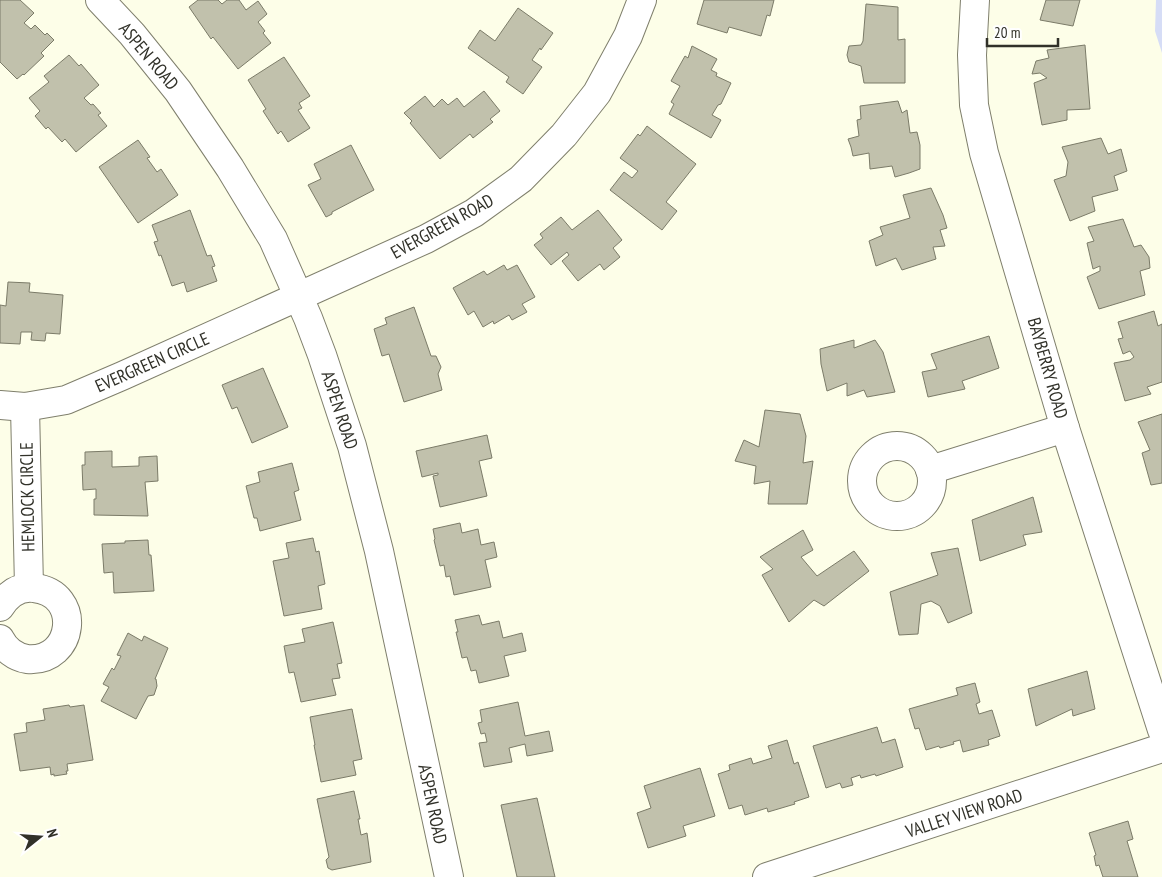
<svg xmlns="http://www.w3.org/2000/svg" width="1162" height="877" viewBox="0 0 1162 877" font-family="'PT Sans Narrow',sans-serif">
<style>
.water{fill:#d6ddf6}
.building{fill:#c1c1ac;stroke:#7b7b68}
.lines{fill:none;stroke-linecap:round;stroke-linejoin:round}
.street-casing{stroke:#7f7f6c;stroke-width:30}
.street{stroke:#fff;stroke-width:28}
.labels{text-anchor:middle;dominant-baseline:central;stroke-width:4;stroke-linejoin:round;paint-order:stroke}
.street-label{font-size:18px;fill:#313129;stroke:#fff}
</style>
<rect width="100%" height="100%" fill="#fdfee8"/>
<polygon class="water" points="1156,0 1162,0 1162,53 1155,31"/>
<g class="building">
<polygon points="0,0 20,0 34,13 24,23 31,29 35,25 45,35 47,33 54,40 41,53 44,56 24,75 23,74 17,79 0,62"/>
<polygon points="198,0 218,0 222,4 227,0 239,0 246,10 258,1 267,14 258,22 265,31 263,33 271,43 238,69 213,37 211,39 189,7"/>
<polygon points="704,0 774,0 770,16 767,15 761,36 729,27 727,33 697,24"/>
<polygon points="1046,0 1080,0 1073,26 1040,20"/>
<polygon points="866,4 898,7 898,40 905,39 905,83 864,83 861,66 849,62 847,55 849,46 861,45 863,41"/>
<polygon points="518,8 553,33 541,50 540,48 532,60 542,67 523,94 506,82 509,77 468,48 480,30 495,41"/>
<polygon points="1085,45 1090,109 1067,110 1067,120 1042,125 1034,83 1047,78 1040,73 1032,74 1036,61 1049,58 1047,50"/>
<polygon points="692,46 717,59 711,70 717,73 716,76 731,83 721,104 718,105 712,115 721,120 711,138 669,114 674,104 671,102 680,86 671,81 685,56 688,58"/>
<polygon points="69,55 79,66 81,64 99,85 84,98 91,105 93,104 101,113 98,115 107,126 76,152 65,139 62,142 48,127 46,129 35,116 40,111 29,98 49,82 44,76"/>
<polygon points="284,57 310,96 299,103 302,108 298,110 310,128 288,142 281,131 278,134 263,111 266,109 248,80"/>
<polygon points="484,91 500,111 490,119 493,122 473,138 470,134 440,159 410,123 412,121 404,113 425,96 434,107 442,99 448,105 457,98 464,107"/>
<polygon points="898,101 902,113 907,110 910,133 917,132 920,145 920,169 909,173 895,177 892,166 870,169 869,153 853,156 851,147 848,139 859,136 857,120 861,119 860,106"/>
<polygon points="647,126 696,164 666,202 677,211 662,230 610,190 624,172 632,178 638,171 620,158 638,134 640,136"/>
<polygon points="1101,138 1108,154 1121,149 1127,171 1114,176 1118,190 1092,197 1095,211 1070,221 1054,180 1066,176 1068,162 1062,147"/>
<polygon points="138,140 150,157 147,158 157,172 161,169 178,195 138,223 99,167"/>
<polygon points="351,145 374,190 332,212 332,214 326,217 308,185 321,179 314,164"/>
<polygon points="931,188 943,215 947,228 940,230 945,246 933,247 936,259 902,270 896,258 876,266 869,241 883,235 880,227 910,218 903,195"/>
<polygon points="190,210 207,256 211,255 215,266 212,267 217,281 187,292 184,282 172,286 161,255 159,256 154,242 158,241 152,225"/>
<polygon points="598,210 622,240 613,248 620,257 604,270 600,264 578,281 562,261 569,255 567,252 551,265 534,245 543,238 540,234 561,217 572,230"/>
<polygon points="1123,219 1134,247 1141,245 1149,257 1150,268 1140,271 1145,295 1099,309 1087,277 1100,271 1100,266 1093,269 1087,243 1094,241 1088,227"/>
<polygon points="504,265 507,270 517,265 535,297 522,304 527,312 512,320 509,315 494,324 493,321 483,327 474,311 468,315 453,288 484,271 487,275"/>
<polygon points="8,282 30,283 29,292 63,295 60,334 46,333 45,341 31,340 32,332 21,332 20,344 0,343 0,305 6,306"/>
<polygon points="414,307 431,356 436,356 441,367 438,374 442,390 404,402 389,354 382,356 374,329 387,324 385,318"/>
<polygon points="1154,311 1158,326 1162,324 1162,382 1147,387 1151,394 1125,401 1114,363 1130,360 1134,357 1130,351 1123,354 1118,339 1123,338 1118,322"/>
<polygon points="989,336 999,368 962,381 965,389 928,397 922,372 937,369 931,354"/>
<polygon points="854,340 854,348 875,340 883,352 895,392 867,397 864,390 847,396 847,383 827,391 821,364 820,349"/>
<polygon points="263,368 288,427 252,443 237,407 232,409 222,385"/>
<polygon points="765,410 800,414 806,436 803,463 813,461 807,504 768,504 770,481 754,484 756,466 735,461 744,440 759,447"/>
<polygon points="1162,414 1162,483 1151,485 1142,453 1150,450 1138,422"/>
<polygon points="487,435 492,458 479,461 487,496 440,507 433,476 438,475 438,473 422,477 416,451"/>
<polygon points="112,451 112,467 139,466 139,457 157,456 158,481 145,482 148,516 94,515 94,499 96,499 96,489 83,490 82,465 85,465 85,452"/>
<polygon points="292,463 299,490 294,492 301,520 260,531 257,518 254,518 246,486 260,482 258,472"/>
<polygon points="1033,497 1042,532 1023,535 1026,545 980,561 972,520"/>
<polygon points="460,523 462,533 478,529 481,545 494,542 497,557 485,560 491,587 454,595 450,576 446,577 444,565 440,566 434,540 435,539 433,529"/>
<polygon points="803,530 813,550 801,557 817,576 854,551 869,571 824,606 814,600 789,622 762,575 773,569 760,557"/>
<polygon points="313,538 316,552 319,551 325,584 318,586 322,609 284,616 273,561 289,558 286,543"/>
<polygon points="148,540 149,555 151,555 154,591 114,593 113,572 104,573 102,544 125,543 125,541"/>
<polygon points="958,548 972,613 948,623 940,606 931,601 921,604 918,634 899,635 890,592 938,575 931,553"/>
<polygon points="479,615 482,625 499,621 503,638 522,633 526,651 504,656 509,676 479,683 476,670 471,671 467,657 462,658 456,632 458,632 455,620"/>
<polygon points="333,622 342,663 337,664 340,678 332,679 336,695 301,702 294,672 289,673 284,646 305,642 302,629"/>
<polygon points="128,633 142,641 144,636 168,648 155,679 156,679 157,686 154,695 148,696 136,719 101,701 109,687 103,684 112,668 114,670 121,656 117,655"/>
<polygon points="1087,671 1095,709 1073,716 1072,709 1036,726 1028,689"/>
<polygon points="975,683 980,702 976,704 979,714 992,710 1000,736 988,740 989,745 963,752 960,740 953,742 954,744 940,748 939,746 926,750 919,728 915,729 909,709 958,695 956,688"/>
<polygon points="518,702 525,736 549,731 553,751 527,756 525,744 509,748 512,762 484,767 479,743 487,742 485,733 481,734 478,723 482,722 480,710"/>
<polygon points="69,705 70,707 84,705 93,760 67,764 68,771 66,771 67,774 54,776 54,774 51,775 50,767 20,771 14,734 27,732 26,723 45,720 43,709"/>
<polygon points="352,709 362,759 353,761 356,775 321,782 314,745 315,745 310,717"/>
<polygon points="877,727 882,743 895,739 903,767 876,776 875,774 861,778 860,775 851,778 853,785 842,788 840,783 826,788 813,746"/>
<polygon points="787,740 794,764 798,762 809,797 794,802 795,804 768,812 767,808 745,815 742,805 729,809 718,774 730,770 729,765 751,758 753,764 772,758 768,746"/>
<polygon points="700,768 715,816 683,826 686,836 648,848 637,813 651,808 644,786"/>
<polygon points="354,791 360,819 358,819 361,835 367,833 371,862 332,870 328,868 326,860 329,857 317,799"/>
<polygon points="537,798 555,877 517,877 501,805"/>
<polygon points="1128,821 1133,839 1127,841 1138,877 1103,877 1099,865 1096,866 1094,856 1096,855 1089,833"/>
</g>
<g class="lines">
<g class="street-casing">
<g id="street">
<polyline points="100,0 132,34 178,91 230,168 273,239 308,318 322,355 352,446 379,551 449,877"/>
<polyline points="975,0 972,55 974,105 984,153 1065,428 1162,730"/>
<polyline points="0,405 25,407 66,400 122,376 426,239 474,213 521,179 564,135 597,93 628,36 642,0"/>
<polyline points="25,407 29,587"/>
<circle cx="897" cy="481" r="35"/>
<polyline points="930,470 1065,428"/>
<path d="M0,607c8,-13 19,-21 34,-19 49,5 41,75 -7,71 -12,-2 -22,-10 -27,-20"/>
<polyline points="767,877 1162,748"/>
</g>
</g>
<use href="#street" class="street"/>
</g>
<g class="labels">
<g class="street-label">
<text transform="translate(149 56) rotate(50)">ASPEN ROAD</text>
<text transform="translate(442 226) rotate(-29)">EVERGREEN ROAD</text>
<text transform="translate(152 362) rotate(-24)">EVERGREEN CIRCLE</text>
<text transform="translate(1048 368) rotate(74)">BAYBERRY ROAD</text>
<text transform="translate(340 410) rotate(72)">ASPEN ROAD</text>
<text transform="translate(27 497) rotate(-91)">HEMLOCK CIRCLE</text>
<text transform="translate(433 804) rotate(78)">ASPEN ROAD</text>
<text transform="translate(964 813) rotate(-18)">VALLEY VIEW ROAD</text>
</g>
</g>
<g transform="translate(40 837) rotate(73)" stroke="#ffffff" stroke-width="4" paint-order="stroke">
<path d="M0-4L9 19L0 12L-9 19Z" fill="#313129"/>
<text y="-8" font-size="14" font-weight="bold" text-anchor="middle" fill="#313129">N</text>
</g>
<path d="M987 38v8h71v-8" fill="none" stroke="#313129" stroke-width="2.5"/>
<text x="994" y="38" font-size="15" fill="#313129" stroke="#ffffff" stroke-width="4" paint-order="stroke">20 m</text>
</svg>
